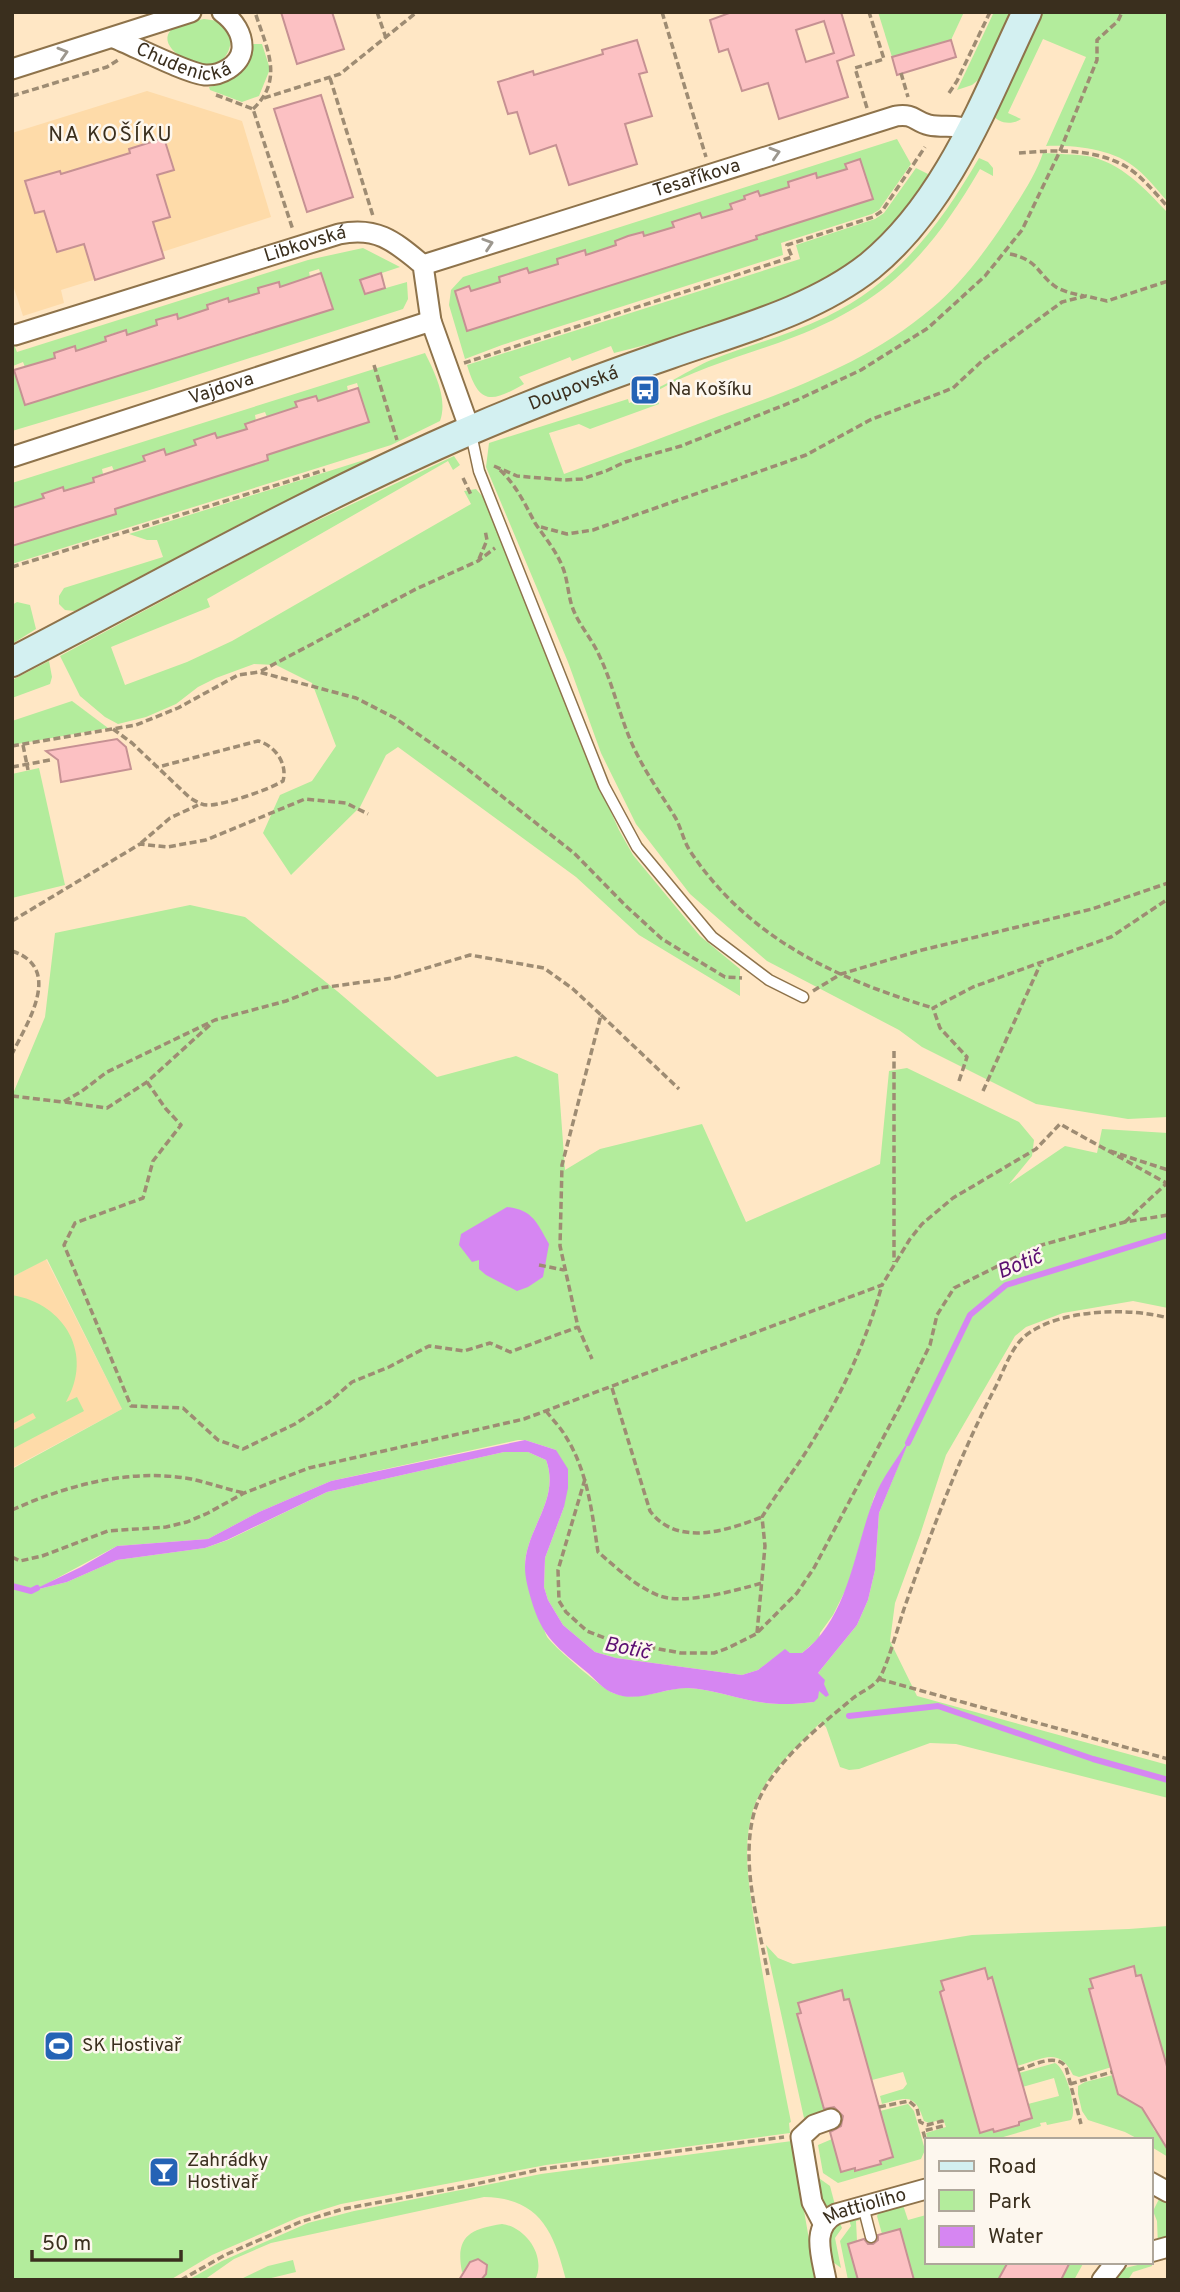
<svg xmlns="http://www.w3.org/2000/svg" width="1180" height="2292" viewBox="0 0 1180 2292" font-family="Overpass,sans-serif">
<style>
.built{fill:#fedba9}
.green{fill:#b3ec9c;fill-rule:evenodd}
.water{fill:#d686f2}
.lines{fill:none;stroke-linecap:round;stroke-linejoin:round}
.stream{stroke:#d686f2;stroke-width:6}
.building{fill:#fcc1c3;stroke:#c69193;stroke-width:2;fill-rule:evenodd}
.lane-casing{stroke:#8e734b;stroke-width:13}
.street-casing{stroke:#8e734b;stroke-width:23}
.secondary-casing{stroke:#8e734b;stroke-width:32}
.path{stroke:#9e8c73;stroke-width:3.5;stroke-dasharray:7 3.5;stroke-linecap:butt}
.lane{stroke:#fff;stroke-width:10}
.street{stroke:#fff;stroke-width:19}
.secondary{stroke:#d3f0f1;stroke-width:28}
.oneway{stroke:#9c978e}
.labels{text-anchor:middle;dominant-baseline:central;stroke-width:5;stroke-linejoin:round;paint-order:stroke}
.street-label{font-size:19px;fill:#3a2f1e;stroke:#fdf7ee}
.poi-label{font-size:19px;fill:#3a2f1e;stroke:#fdf7ee;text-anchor:start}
.neighbourhood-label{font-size:21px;letter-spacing:2px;fill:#3a2f1e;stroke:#fdf7ee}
.water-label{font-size:21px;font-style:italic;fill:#5b0e71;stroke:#fdf7ee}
</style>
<rect width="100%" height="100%" fill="#ffe7c5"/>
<g class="built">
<polygon points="147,91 242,121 271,217 162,252 164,258 61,290 64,303 23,316 12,282 12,133"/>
<polygon points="46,1259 122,1409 12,1468 12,1277"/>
</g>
<g class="green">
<polygon points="878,12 964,12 951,40 892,57"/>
<polygon points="994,12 1014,12 982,77 972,85 957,90"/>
<path d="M1041,12h127v190c-10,-11 -20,-24 -31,-33 -23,-20 -62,-24 -91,-23l40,-89 -43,-18 -35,74 13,6c-9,6 -23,5 -29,-5z"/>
<path d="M204,19l14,2 13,15c0,57 -84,15 -59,-7 8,-6 23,-8 32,-10z"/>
<path d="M253,44h9l8,25 -11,27 -17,6 -32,-12 -1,-3c25,-5 41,-18 44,-43z"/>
<path d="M897,139l14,25 -32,46 -7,4 -91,29 2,12 -281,90 -37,14 -16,-54 2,-15 12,-13zM860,159l12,40 -116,37 1,3 -289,92 -13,-40 14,-5 2,5 29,-9 -1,-5 30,-4 29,-9 -1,-5 27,-9 2,5 30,-10 -1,-4 28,-9 1,4 30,-9 -1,-4 27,-10 2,5 30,-9 -2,-5 15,-5 -1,-3 14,-4 2,4 29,-9 -1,-5 27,-9 2,5 30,-9z"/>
<path d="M1043,153c14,1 30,1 44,3 34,6 58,33 81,57v904l-40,2 -92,-15 -114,-57 -23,-17 -132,-69 -77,-67 -54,-70 -35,-71 -33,-91 -82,-195 3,-24 139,-44 1,4 16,-5 -1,-5c19,-5 46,-24 67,-33 38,-15 78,-25 115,-43 72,-35 114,-92 153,-159l9,4 5,6v8l-13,-7c-50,85 -92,132 -186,168 -47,18 -96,30 -139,55l4,12 -69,25 -11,-5 -30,9 15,41c52,-19 103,-38 155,-58 75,-27 151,-55 213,-108 28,-23 52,-55 72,-85 14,-22 31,-46 39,-70z"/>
<path d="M916,168l16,8c-24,33 -51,65 -83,90 -10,8 -23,12 -33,18 -63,32 -133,52 -202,69l-3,-7 -39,15 -2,-4 -5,2 -46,18 5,7c-33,19 -45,21 -57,-19l333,-106 -4,-14 79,-26 9,-6z"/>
<path d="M363,248l37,19 -39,13 4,14 42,-12 1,17 -5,10 -250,80 -141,42v-91l5,12 291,-92zM319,269l13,40 -307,96 -12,-39 10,-4 2,5 30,-9 -1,-5 20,-7 2,5 30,-10 -1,-5 20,-6 2,5 30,-10 -1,-5 21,-6 1,5 30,-10 -1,-5 20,-6 2,4 30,-9 -1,-5 20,-6 2,5 30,-10 -1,-5z"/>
<path d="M425,353c10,20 23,46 15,68l-49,24 -379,119v-18l104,-32 -1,-5 153,-49 -1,-5 102,-33 -12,-39 -10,3 1,5 -30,10 -2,-5 -20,6 1,5 -30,10 -2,-5 -10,3 1,6 -11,3 2,5 -30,9 -22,2 1,5 -30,10 -2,-5 -21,7 2,4 -31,10 -2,-5 -10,3 1,5 -10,3 1,5 -30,9 -2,-4 -20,7 1,4 -30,10 -1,-25z"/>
<polygon points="380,455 240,524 75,611 65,610 59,604 59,596 64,588 163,557 157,540 147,540 129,534"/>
<polygon points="454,456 460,465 453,470 448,461 207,599 210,607 111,647 125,685 187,662 232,641 471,504 464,491 476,489 483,497 588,761 619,830 633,855 700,936 740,969 740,996 639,935 576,877 398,747 386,755 360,807 291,875 263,833 280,795 312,781 336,746 312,683 276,665 254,664 216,678 198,687 176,704 146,717 118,724 105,717 80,696 60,656 278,539"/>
<polygon points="17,602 30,605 36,629 12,644 12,605"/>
<polygon points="49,661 52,677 50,684 12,698 12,680"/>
<polygon points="72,701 108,728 12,745 12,721"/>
<polygon points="39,768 65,885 12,898 12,774"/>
<path d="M190,905l55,12 92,74 100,86 79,-21 42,18 7,96 35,-21 102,-25 44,98 134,-58 9,-93 18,-3 112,54 15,18 -2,16 -23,28 56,-38 32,7 5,-24 66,4v175l-35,-7 -70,12 -37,14 -11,9 -69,119 -26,80 -25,68 -5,38 27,55 251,69v33l-212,-54 -26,-1 -71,26 -10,1 -9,-3 -14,-40 -5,-5c-25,26 -57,53 -68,88 -12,39 -3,78 2,117 10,66 23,130 36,195l-2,1 1,10 -244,32 -205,39 -42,13 -27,12 -60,26 -42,25h-158v-811l110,-60 -75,-150 -35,18v-181l33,-79 10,-84zM518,1440h7l31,10 8,57 -19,51 -1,29 4,13 15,25 32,27 21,6 126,17 16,-5 27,-20 5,3h12l17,-15 1,-5 13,-18 15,-30 26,-88 34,-55 -29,71 -4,57 -7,30 -11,25 -39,48 -4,29c-15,2 -33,3 -48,1 -26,-3 -53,-14 -79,-15 -24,0 -49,15 -74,5 -10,-4 -59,-46 -65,-55 -5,-7 -23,-69 -23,-76 4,-37 35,-64 21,-102l-18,-8h-24l-177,40 -99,48 -23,8 -88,12 -50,22 -32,8 82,-44 91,-7 51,-27 72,-31z"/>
<path d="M12,1295c53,9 82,59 54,107l11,-5 7,14 -72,38v-18l24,-13 -3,-5 -21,11z"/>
<path d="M1168,1926v144l-34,-104 -43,13 2,9 -4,2 17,62 9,14 -36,11 -6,-2c-14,-29 -30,-16 -56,-9l-25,-89 -4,2 -4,-10 -42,12 2,9 -4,2 40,141 13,-4 1,3 25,-7v-3l13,-4 -4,-14 31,-8 -5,-18 -35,10v-15l36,-10c11,5 23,47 16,57l-24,5 -1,-3 -6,1 1,3 -48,14h-65l-2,-7 20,-6 -3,-8 -14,4 -5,-2c-9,-28 -17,-24 -42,-17l-2,-8 23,-7 4,-5 -4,-12 -31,8 -23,-80h-4l-4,-10 -43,13 3,10 -4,1 28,99 -21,5 -38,-173 12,13 15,6 179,-29 157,-6z"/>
<polygon points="1113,2075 1118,2094 1123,2093 1144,2109 1154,2130 1168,2144 1168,2157 1150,2146 1150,2140 1140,2140 1125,2132 1088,2120 1082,2111 1078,2094 1078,2086 1085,2082"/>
<polygon points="908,2104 914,2111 925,2150 921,2159 838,2183 823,2173 818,2145 832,2139 842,2172 855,2168 856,2171 881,2164 880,2161 893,2158 880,2111"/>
<path d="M792,2141l24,139h-250c-12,-48 -26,-82 -82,-83l-213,46 -37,16 -30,21h-16l34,-19 86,-38 46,-12 187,-37z"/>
<polygon points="816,2176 830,2186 835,2205 827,2206 821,2200"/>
<polygon points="1159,2199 1168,2204 1168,2243 1158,2246 1157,2221 1153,2211"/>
<polygon points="903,2205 908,2220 926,2215 926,2262 1008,2262 998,2280 914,2280 900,2229 882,2234 877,2216 880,2211"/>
<polygon points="858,2218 860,2220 856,2221 857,2241 848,2244 858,2280 848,2280 840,2241 851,2226 849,2220"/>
<path d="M840,2223l2,5 -7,10 6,30 -8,-6c-3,-15 -8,-30 7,-39z"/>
<path d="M502,2224c24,3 45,33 33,56h-53l5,-12 -4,-7 -11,-1 -5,11 -5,1c-7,-35 7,-43 40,-48z"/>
<polygon points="293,2260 296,2272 263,2280 239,2280 268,2266"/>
<polygon points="1151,2260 1152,2266 1133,2272 1128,2280 1112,2280 1121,2269 1150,2262"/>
<polygon points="1070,2262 1084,2262 1074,2280 1061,2280"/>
</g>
<g class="water">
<path d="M507,1207c26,3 30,16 42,37l-6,33 -15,10 -11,4 -31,-16 -7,-6v-9l-7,2 -13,-17 2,-11z"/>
<path d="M911,1436l-32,77 -4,57 -7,30 -11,25 -39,48 7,7 -1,4 5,11 -3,2 -7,-6 -1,7 -4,4c-15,2 -33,3 -48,1 -26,-3 -53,-14 -79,-15 -25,0 -50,16 -74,5 -9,-3 -18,-14 -25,-20 -30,-25 -46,-35 -57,-74 -3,-11 -6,-21 -6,-32 0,-38 36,-67 21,-107l-18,-8h-24l-177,40 -100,48 -22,8 -88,12 -50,22 -36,9 50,-24 36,-21 91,-7 51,-27 72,-31 194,-41 31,10 12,19v19l-4,19 -19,51 -1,29 4,13 15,25 32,27 21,6 126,17 16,-5 27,-21 5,4h12c46,-34 52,-102 71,-152 8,-23 26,-44 38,-65z"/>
</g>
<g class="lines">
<g class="stream">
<polyline points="908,1443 970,1315 1006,1285 1168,1235"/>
<polyline points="12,1586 31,1591 37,1588"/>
<polyline points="849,1716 938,1706 1093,1759 1168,1780"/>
</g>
</g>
<g class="building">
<polygon points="281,12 332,12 344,49 297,64"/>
<path d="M732,12h109l13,43 -17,6 11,36 -69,22 -11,-36 -26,8 -14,-42 -9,3 -9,-32zM824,21l10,32 -28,9 -10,-32z"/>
<polygon points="637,40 647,72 639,74 652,116 625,124 637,164 569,185 556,145 530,154 517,112 508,114 498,82 533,71 534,75 603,54 602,50"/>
<polygon points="951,40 956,57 897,75 892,57"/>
<polygon points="321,95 353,197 307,212 274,109"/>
<polygon points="164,138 174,170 157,175 170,217 153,222 164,258 95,280 84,244 57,252 44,211 35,213 25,181 60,171 61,174 130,153 129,149"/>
<polygon points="860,159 873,199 756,236 757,239 467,331 455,291 469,286 471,291 500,282 499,277 527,268 529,273 558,264 557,259 585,250 586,255 616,245 615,241 628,236 643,232 644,236 674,227 672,222 700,213 702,218 732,209 730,204 745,199 744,196 758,191 760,196 789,187 788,182 816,173 817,178 847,169 845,164"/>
<polygon points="321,273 333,309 25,405 14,370 55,358 54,353 75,346 76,351 106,341 105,337 126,330 127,335 157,325 156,320 177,314 178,319 208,309 207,305 228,298 229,302 259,293 258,288 279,282 280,287"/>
<polygon points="381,273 385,288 365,294 360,280"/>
<polygon points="358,388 369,422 267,455 268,460 115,509 116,514 12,546 12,508 44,498 42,494 63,487 64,491 94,482 93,478 145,461 143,456 164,449 166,455 196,445 194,440 215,433 217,438 247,429 245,424 297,407 295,402 316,396 318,401"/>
<polygon points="117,739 126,747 131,769 61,782 58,760 46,751"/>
<polygon points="1134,1966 1136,1976 1141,1975 1168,2070 1168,2150 1142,2108 1118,2094 1089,1989 1093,1988 1090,1979"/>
<polygon points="985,1968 988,1979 992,1977 1032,2118 1019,2122 1019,2125 994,2132 993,2129 980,2133 940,1992 944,1990 941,1981"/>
<polygon points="842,1990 844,2000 849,1999 893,2157 880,2161 881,2164 855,2171 855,2168 841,2172 830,2132 841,2126 843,2116 834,2107 824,2109 797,2014 801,2013 798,2003"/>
<polygon points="900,2229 914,2280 858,2280 848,2244 864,2239 868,2244 873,2244 878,2240 878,2235"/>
<polygon points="478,2259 487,2265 486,2274 481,2280 459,2280 470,2262"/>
<polygon points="1008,2262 1070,2262 1061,2280 998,2280"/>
</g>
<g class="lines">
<g class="lane-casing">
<g id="lane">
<polyline points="471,434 479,471 604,786 637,847 712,937 769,980 803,997"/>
<polyline points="863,2206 871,2237"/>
</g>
</g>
<g class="street-casing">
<g id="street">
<path id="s1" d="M114,38c20,8 72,35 91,37 15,1 35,-9 37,-26 1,-15 -8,-28 -20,-37"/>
<polyline points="12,69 191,12"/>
<path id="s2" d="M423,265l473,-149c18,-3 19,6 33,9 14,3 28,-1 42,5"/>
<path id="s3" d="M15,335l324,-101c39,-8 56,8 84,31l8,56 39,109"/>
<path id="s4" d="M12,457l419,-136"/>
<polyline points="1150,2182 1168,2192"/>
<polyline points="823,2223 812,2202 801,2137 814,2125 831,2119"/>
<polyline points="1150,2252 1168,2247"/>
<path id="s5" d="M826,2280c-4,-23 -16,-53 10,-66l90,-25"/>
<polyline points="1102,2280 1116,2262"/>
</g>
</g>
<g class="secondary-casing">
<g id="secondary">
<path id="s6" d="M12,662c152,-79 301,-164 459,-232 65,-28 132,-53 199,-76 68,-24 143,-43 200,-88 78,-64 115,-166 157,-254"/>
</g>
</g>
<g class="path">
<polyline points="377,12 386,38"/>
<polyline points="662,12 706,157"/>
<polyline points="901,73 908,97"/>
<polyline points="330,78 373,216"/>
<polyline points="949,93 957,81 990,12"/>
<polyline points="216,95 253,109 293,230"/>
<polyline points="12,96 107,67 118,60"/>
<polyline points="264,98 340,74 417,12"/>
<polyline points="867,108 855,68 884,59 869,12"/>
<path d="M253,109c32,-30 13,-62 2,-97"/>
<path d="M1019,153c34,-3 74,-5 106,13 16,9 30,27 43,41"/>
<path d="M1010,254c29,6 27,20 46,33 9,5 18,7 28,9"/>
<polyline points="464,363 792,257 787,245 873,217 882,211 925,147"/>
<polyline points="374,365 397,440"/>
<polyline points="494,466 517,476 564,480 582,479 606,471 625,462 681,446 797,400 861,370 928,328 985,276 1022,230 1060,151 1097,60 1097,40 1118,21 1122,12"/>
<path d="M500,470c16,15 25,34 35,53 10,15 21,27 28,45 5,13 5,28 10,41 6,16 19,30 26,46 16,33 22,70 40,103 10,20 24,39 36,59 6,10 8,23 15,34 58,87 146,128 243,157"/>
<polyline points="463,478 472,497"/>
<polyline points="541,527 567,534 593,530 806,455 870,420 953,388 983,360 1062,302 1086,296 1107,301 1168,281"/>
<polyline points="479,559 487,540 485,530"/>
<polyline points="12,567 325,470"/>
<polyline points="261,671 416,589 478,561 495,548"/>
<path d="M113,729l19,14 58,55c7,4 13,8 21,7 18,-2 57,-15 72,-24 5,-18 -9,-36 -25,-40l-100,26"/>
<polyline points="23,745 28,770"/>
<polyline points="12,746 136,725 178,708 238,675 259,672 356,698 395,718 461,764 574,853 626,906 662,939 725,977 742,978"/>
<polyline points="12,767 50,760"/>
<polyline points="141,843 170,818 198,805"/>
<polyline points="12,921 140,844 167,847 206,840 305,799 346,803 368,814"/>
<path d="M12,951c52,17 15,72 0,103"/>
<polyline points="813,991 841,974 922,950 1092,909 1168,883"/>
<polyline points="601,1015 679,1089"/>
<polyline points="894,1051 894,1262"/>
<polyline points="959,1081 967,1057 940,1028 933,1008 973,987 1111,937 1168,899"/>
<polyline points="147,1082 166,1109 181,1125 153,1161 143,1198 75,1223 64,1245 131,1406 183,1408 218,1440 243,1449 295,1424 329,1402 352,1382 389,1367 429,1346 464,1351 490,1343 510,1352 578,1327"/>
<polyline points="983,1091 1040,965"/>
<polyline points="12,1096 63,1102 82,1091 107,1072 215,1020 286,1001 320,988 393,978 470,955 544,968 573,989 601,1015 562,1165 560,1246 578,1327 592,1359"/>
<polyline points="65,1102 107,1108 147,1082 212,1023"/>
<polyline points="1110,1151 1168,1170"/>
<polyline points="1125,1222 1167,1183"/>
<polyline points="539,1265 564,1270"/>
<path d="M612,1388l38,123c27,36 76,20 112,6"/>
<path d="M546,1411c7,9 15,17 20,26 22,35 26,76 32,115 19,16 38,35 62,44 25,9 77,-6 102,-13"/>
<polyline points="585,1479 558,1570 559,1601 566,1612 587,1631 610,1640 681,1653 714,1653 728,1648 756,1634 797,1593 814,1568 900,1406 930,1345 937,1315 954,1288 1038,1246 1125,1222 1168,1215"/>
<path d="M12,1510c55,-25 119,-42 179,-31 18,4 35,10 53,14"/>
<polyline points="12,1557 20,1561 42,1556 108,1531 166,1527 187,1522 208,1513 244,1493 309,1468 524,1419 882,1285 910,1239 922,1224 953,1198 1036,1149 1060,1124 1168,1184"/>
<path d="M757,1633l8,-87 -3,-29c13,-21 28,-41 42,-62 34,-53 61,-109 78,-170"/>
<polyline points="879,1679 1168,1759"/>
<path d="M768,1975c-9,-51 -28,-110 -14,-162 12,-44 64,-86 98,-114 8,-7 20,-11 26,-19 8,-9 22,-60 27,-74 27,-76 54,-149 91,-220 8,-16 15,-38 29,-50 33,-27 104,-29 143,-18"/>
<path d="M1018,2070c14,-4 38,-18 48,-3l15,57"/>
<polyline points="1070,2084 1112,2072"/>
<polyline points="879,2107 909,2101 917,2108 920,2122 927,2125 942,2121 943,2126 923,2131 926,2142"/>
<polyline points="181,2280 225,2255 300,2222 343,2209 471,2185 542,2169 784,2137"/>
</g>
<use href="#lane" class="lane"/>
<use href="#street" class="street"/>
<use href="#secondary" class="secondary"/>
</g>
<defs><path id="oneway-chevron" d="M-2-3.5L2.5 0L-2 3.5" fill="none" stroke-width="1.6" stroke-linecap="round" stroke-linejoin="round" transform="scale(1.75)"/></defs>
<g class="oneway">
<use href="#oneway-chevron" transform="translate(63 53) rotate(-17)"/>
<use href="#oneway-chevron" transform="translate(775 153) rotate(-17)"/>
<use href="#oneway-chevron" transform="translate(488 244) rotate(-18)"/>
</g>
<defs>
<g id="bus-square" transform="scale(1.575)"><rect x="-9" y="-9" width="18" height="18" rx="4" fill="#2563b5" stroke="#fdf7ee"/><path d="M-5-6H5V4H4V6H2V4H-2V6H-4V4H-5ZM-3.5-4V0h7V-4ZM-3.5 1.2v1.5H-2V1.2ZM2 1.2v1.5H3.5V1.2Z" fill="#fff"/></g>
<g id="stadium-square" transform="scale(1.575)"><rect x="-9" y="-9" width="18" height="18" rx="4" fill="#2563b5" stroke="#fdf7ee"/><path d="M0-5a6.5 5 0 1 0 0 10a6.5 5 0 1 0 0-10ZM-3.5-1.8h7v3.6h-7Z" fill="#fff"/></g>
<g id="bar-square" transform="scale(1.575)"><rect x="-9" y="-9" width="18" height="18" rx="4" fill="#2563b5" stroke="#fdf7ee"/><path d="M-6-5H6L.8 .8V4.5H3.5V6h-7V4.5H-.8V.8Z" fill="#fff"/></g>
</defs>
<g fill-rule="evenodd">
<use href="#bus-square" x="645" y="390"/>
<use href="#stadium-square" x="59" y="2046"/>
<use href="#bar-square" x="164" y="2172"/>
</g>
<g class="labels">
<g class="street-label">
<text stroke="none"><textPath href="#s1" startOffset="75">Chudenická</textPath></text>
<text stroke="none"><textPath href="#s2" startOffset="287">Tesaříkova</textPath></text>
<text stroke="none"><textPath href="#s3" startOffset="304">Libkovská</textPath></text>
<text stroke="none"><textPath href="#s4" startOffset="220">Vajdova</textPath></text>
<text stroke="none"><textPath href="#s6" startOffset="625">Doupovská</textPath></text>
<text stroke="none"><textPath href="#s5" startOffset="103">Mattioliho</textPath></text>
</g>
<g class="poi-label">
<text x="668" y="390">Na Košíku</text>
<text x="82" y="2046">SK Hostivař</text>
<text x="187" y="2161">Zahrádky<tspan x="187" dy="22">Hostivař</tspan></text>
</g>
<g class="neighbourhood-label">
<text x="111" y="135">NA KOŠÍKU</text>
</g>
<g class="water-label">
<text transform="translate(1020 1265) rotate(-22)">Botič</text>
<text transform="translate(627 1649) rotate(11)">Botič</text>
</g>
</g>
<rect width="1180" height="2292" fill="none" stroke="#3a2f1e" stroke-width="28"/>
<rect x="925" y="2138" width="228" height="126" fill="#fdf7ee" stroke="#afa79b" stroke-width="2"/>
<rect x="939" y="2161" width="35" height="10" fill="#d3f0f1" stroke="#afa79b" stroke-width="2"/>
<text x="988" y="2173" font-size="21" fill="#3a2f1e">Road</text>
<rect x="939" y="2190" width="35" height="21" fill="#b3ec9c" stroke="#afa79b" stroke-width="2"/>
<text x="988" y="2208" font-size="21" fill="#3a2f1e">Park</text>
<rect x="939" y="2226" width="35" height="21" fill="#d686f2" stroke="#afa79b" stroke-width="2"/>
<text x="988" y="2243" font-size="21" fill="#3a2f1e">Water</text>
<path d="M32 2250v10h149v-10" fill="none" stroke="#3a2f1e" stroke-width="3.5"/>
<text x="42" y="2250" font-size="21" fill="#3a2f1e" stroke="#fdf7ee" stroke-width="5" paint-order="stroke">50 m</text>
</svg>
